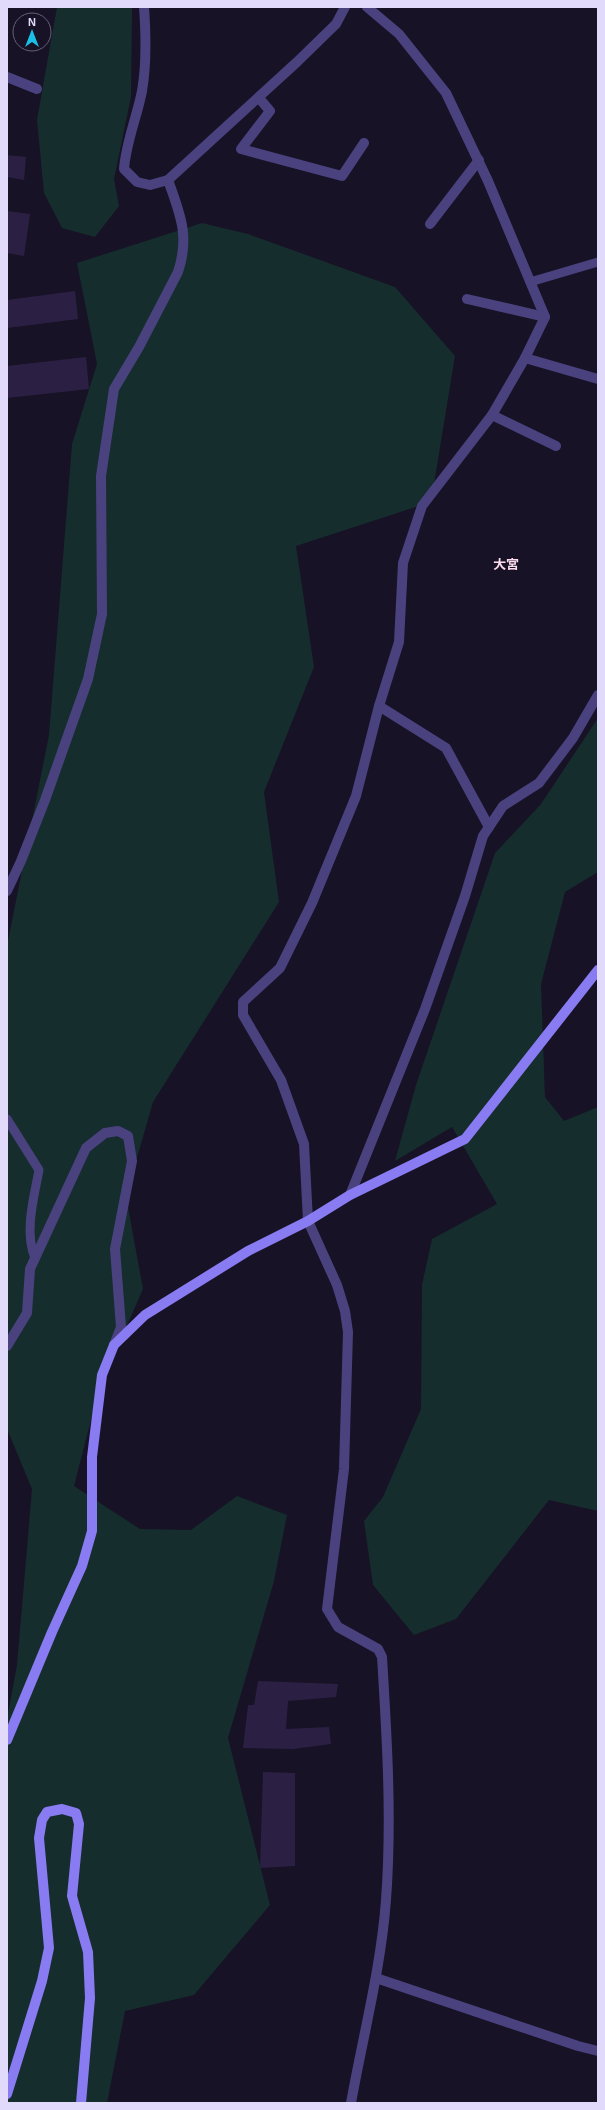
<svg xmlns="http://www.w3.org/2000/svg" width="605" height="2110" viewBox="0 0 605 2110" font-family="Helvetica,'Noto Sans JP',sans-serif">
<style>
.green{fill:#162d2e}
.building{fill:#2b2044}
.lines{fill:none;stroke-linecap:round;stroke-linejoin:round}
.lane{stroke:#4a427f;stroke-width:9}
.street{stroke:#4a427f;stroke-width:10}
.secondary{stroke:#897bf1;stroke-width:10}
.labels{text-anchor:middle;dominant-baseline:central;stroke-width:3;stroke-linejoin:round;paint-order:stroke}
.quarter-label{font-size:13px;font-weight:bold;fill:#fbdced;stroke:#171225}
</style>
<rect width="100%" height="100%" fill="#171225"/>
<g class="green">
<polygon points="57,7 132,7 131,97 114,179 119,206 95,237 62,228 44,193 37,120"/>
<polygon points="202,223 248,234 395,287 455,356 431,502 296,546 314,667 264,792 279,902 153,1102 126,1196 143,1289 99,1389 74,1486 140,1529 191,1530 237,1496 287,1515 274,1581 228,1738 270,1905 194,1995 125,2011 107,2103 7,2103 7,1719 17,1665 32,1489 7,1429 7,946 49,735 72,444 97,364 77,263"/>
<polygon points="598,718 598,872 565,892 541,984 545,1097 564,1121 598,1107 598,1511 549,1500 456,1619 414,1635 373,1585 364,1521 383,1497 421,1409 422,1285 432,1239 497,1204 452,1127 395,1161 416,1085 495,853 541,804"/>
</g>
<g class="building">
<polygon points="7,155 26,157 24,180 7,177"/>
<polygon points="7,211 30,214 24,256 7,253"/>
<polygon points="75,291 78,319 7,328 7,300"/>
<polygon points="86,357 89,389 7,398 7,366"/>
<polygon points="258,1681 338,1684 336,1697 288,1701 286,1729 329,1727 331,1744 293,1749 243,1748 248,1705 254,1705"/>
<polygon points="263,1772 295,1773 295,1866 260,1868"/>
</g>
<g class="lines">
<g class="lane">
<polyline points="530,282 598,262"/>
<path d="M7,1119l32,51c-5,27 -15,62 -4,88"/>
</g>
<g class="street">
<path d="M144,7c2,28 3,56 -2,84 -5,26 -16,51 -18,78l13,13 13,3 18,-5 129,-118 39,-38 9,-17"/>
<polyline points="7,77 37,89"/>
<polyline points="259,98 270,111 241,149 342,176 364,143"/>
<polyline points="430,224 479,160"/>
<polyline points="467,299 545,317"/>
<polyline points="525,358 598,379"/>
<polyline points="492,415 556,446"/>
<polyline points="379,706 446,748 489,827"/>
<path d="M7,891l14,-30 24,-61 43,-121 14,-65 -1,-138 13,-87 25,-42 39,-75c12,-36 2,-58 -10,-92"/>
<polyline points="350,1195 425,1009 465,896 483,836 503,806 539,783 573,738 598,695"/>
<polyline points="7,1346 27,1313 30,1269 86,1148 105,1133 118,1131 128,1136 132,1161 115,1249 121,1327 114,1345"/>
<polyline points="376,1978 578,2046 598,2051"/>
<path d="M351,2103c12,-67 30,-135 35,-203 6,-81 1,-162 -4,-243l-4,-8 -40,-22 -11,-18 17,-140 4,-137 -3,-21 -8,-26 -29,-64 -4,-77 -23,-64 -38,-65v-13l37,-34 32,-65 44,-107 23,-90 20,-64 4,-79 19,-57 70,-91 33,-57 20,-41 -57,-136 -42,-88 -47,-59 -32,-27"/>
</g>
<g class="secondary">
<polyline points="7,1740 52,1632 82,1566 92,1531 92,1457 102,1375 114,1345 145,1315 248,1251 308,1221 350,1195 465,1139 598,970"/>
<polyline points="7,2094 42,1981 49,1948 39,1838 42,1820 47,1812 62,1809 76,1813 79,1824 72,1896 88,1952 90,1998 81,2103"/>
</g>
</g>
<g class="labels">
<g class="quarter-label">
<text x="506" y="564">大宮</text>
</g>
</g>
<rect width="605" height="2110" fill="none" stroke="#e1dafb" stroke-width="16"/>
<g transform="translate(32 32)"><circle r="19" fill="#171225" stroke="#68627b"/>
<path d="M0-3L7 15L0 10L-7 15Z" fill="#1bbfe6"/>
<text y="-6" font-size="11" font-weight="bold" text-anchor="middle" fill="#e1dafb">N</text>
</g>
</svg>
